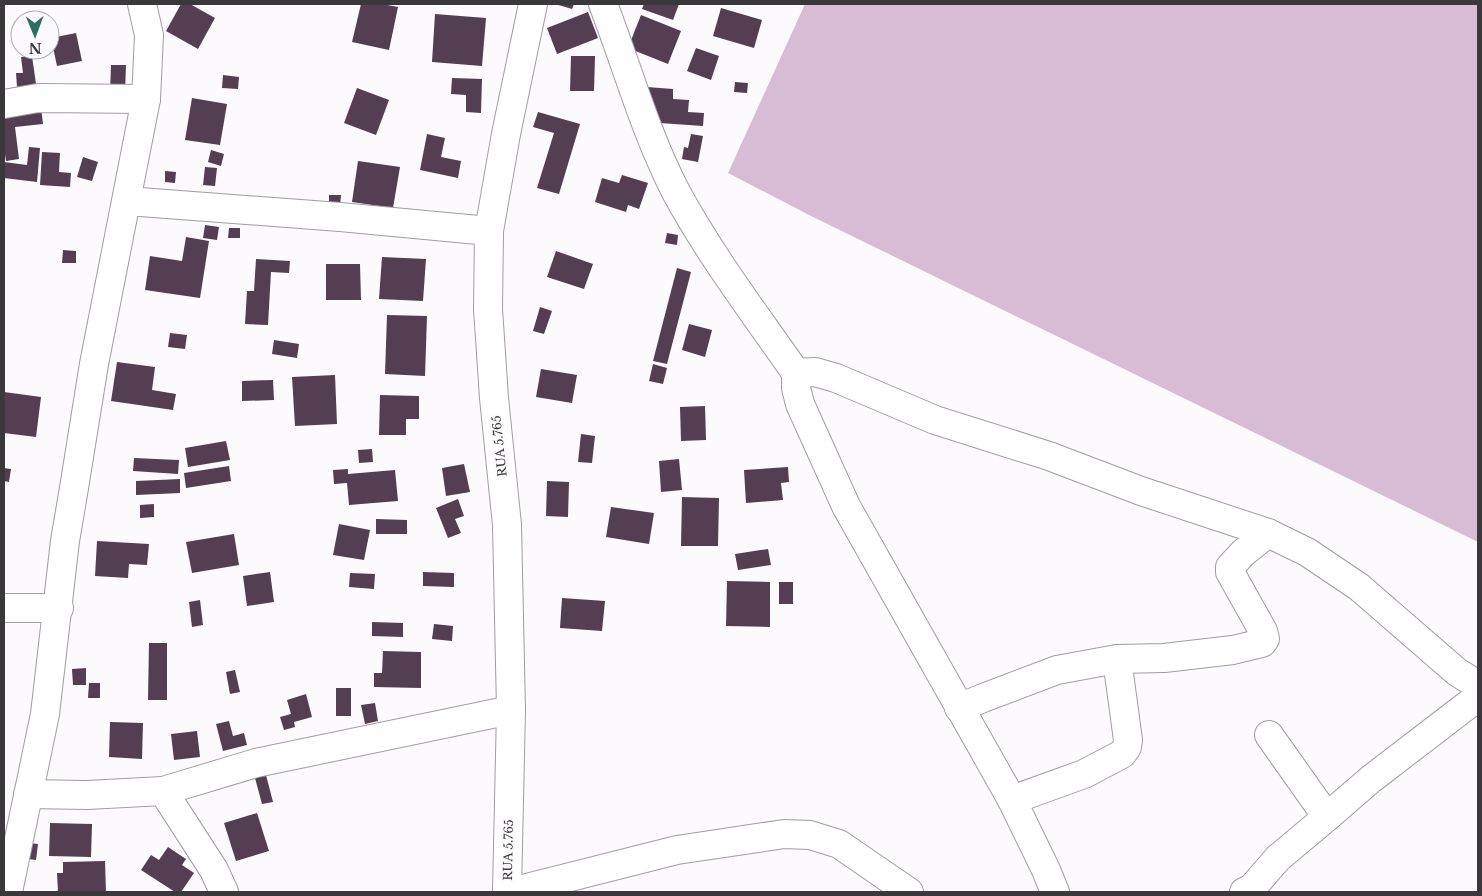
<svg xmlns="http://www.w3.org/2000/svg" width="1482" height="896" viewBox="0 0 1482 896" font-family="'Libre Baskerville',serif">
<style>
.forest{fill:#d7bcd4}
.building{fill:#533e52}
.lines{fill:none;stroke-linecap:round;stroke-linejoin:round}
.minor-casing{stroke:#a09da0;stroke-width:30}
.minor{stroke:#fff;stroke-width:28}
.labels{text-anchor:middle;dominant-baseline:central;stroke-width:5;stroke-linejoin:round;paint-order:stroke}
.street-label{font-size:12px;fill:#3a383a;stroke:#fdfafd}
</style>
<rect width="100%" height="100%" fill="#fdfafd"/>
<polygon class="forest" points="805,4 1478,4 1478,542 811,216 728,173"/>
<g class="building">
<polygon points="181,4 190,4 215,18 198,49 166,31"/>
<polygon points="361,4 382,4 398,7 389,50 352,42"/>
<polygon points="555,4 574,4 572,9"/>
<polygon points="644,4 679,4 673,20 642,9"/>
<polygon points="721,8 762,20 754,48 713,36"/>
<polygon points="588,12 598,38 557,54 547,28"/>
<polygon points="435,14 486,18 482,66 432,62"/>
<polygon points="641,15 681,31 668,64 628,48"/>
<polygon points="76,33 82,61 57,66 51,38"/>
<polygon points="696,48 719,56 711,80 687,71"/>
<polygon points="32,56 36,84 17,87 16,73 23,73 21,57"/>
<polygon points="571,56 595,56 594,91 570,91"/>
<polygon points="111,65 126,65 125,93 110,93"/>
<polygon points="223,75 239,77 238,89 222,88"/>
<polygon points="452,78 482,79 481,113 466,112 466,95 451,94"/>
<polygon points="735,82 748,83 747,93 734,92"/>
<polygon points="647,87 673,89 673,99 689,100 688,112 704,113 703,126 660,123"/>
<polygon points="357,88 389,100 376,135 344,123"/>
<polygon points="192,98 227,104 220,145 185,140"/>
<polygon points="41,107 43,124 15,127 19,159 6,161 4,147 4,111"/>
<polygon points="538,112 580,124 559,194 537,188 554,133 533,127"/>
<polygon points="427,134 445,138 441,157 461,161 458,178 420,170"/>
<polygon points="691,134 703,136 698,162 682,159 684,147 688,148"/>
<polygon points="29,147 40,148 37,182 4,178 4,162 27,165"/>
<polygon points="211,150 224,154 221,166 208,162"/>
<polygon points="42,152 60,153 59,172 71,173 70,187 40,185"/>
<polygon points="83,157 98,162 92,181 77,177"/>
<polygon points="358,161 400,167 393,208 352,202"/>
<polygon points="205,167 217,168 215,186 203,185"/>
<polygon points="165,171 176,172 175,183 165,182"/>
<polygon points="622,175 648,183 639,209 628,205 626,212 595,202 602,178 619,183"/>
<polygon points="329,195 341,195 340,206 329,206"/>
<polygon points="205,225 219,227 217,240 203,238"/>
<polygon points="229,228 240,228 240,238 228,238"/>
<polygon points="667,233 678,235 677,245 665,243"/>
<polygon points="186,237 209,241 200,298 145,290 150,256 182,261"/>
<polygon points="63,250 76,251 76,263 62,263"/>
<polygon points="556,251 593,264 584,289 547,277"/>
<polygon points="382,257 426,259 423,301 379,299"/>
<polygon points="256,259 290,261 289,273 271,272 268,325 245,324 247,291 254,291"/>
<polygon points="326,264 360,264 361,300 326,300"/>
<polygon points="677,268 691,272 667,364 653,361"/>
<polygon points="540,307 552,311 544,334 533,331"/>
<polygon points="387,315 427,316 425,376 385,374"/>
<polygon points="689,324 712,330 705,357 682,350"/>
<polygon points="170,333 187,335 185,349 168,347"/>
<polygon points="274,340 299,344 297,358 272,354"/>
<polygon points="117,362 155,367 152,390 176,394 173,410 111,401"/>
<polygon points="653,364 667,368 663,384 649,381"/>
<polygon points="541,369 577,375 572,403 536,397"/>
<polygon points="335,375 337,424 295,426 292,377"/>
<polygon points="273,380 274,400 242,401 242,381"/>
<polygon points="4,392 41,397 36,437 4,433"/>
<polygon points="380,395 419,396 419,419 406,419 406,435 379,435"/>
<polygon points="705,406 706,440 681,441 680,407"/>
<polygon points="581,434 595,436 592,463 578,462"/>
<polygon points="226,441 230,460 188,467 185,448"/>
<polygon points="372,449 373,462 359,463 358,450"/>
<polygon points="134,458 179,460 178,474 133,471"/>
<polygon points="679,459 682,490 661,492 659,461"/>
<polygon points="464,464 470,492 446,496 442,468"/>
<polygon points="229,466 231,481 186,488 184,473"/>
<polygon points="788,467 789,482 781,483 783,500 746,503 744,470"/>
<polygon points="4,468 11,469 9,482 4,481"/>
<polygon points="348,469 348,474 395,470 398,501 349,505 347,483 334,484 333,470"/>
<polygon points="180,479 180,493 136,495 136,481"/>
<polygon points="547,481 569,482 568,517 546,516"/>
<polygon points="682,497 719,498 718,546 681,546"/>
<polygon points="458,499 464,516 455,519 461,533 448,538 436,508"/>
<polygon points="154,504 154,517 140,518 140,505"/>
<polygon points="611,507 654,513 649,544 606,537"/>
<polygon points="376,519 407,520 407,534 376,534"/>
<polygon points="339,524 370,530 364,560 333,555"/>
<polygon points="234,534 239,565 192,573 186,542"/>
<polygon points="97,541 149,544 147,565 129,564 128,578 95,576"/>
<polygon points="768,549 771,565 738,570 735,554"/>
<polygon points="270,572 274,602 247,606 243,576"/>
<polygon points="423,572 454,573 454,587 423,586"/>
<polygon points="350,573 375,574 374,589 349,587"/>
<polygon points="727,581 770,582 770,627 726,626"/>
<rect x="779" y="582" width="14" height="22"/>
<polygon points="562,598 605,601 602,631 560,628"/>
<polygon points="200,600 203,625 192,627 189,602"/>
<polygon points="372,622 403,623 403,637 372,636"/>
<polygon points="434,624 453,626 452,641 432,639"/>
<polygon points="149,643 167,643 167,700 148,700"/>
<polygon points="383,651 421,652 421,688 374,687 374,673 382,673"/>
<polygon points="86,668 86,685 73,685 72,669"/>
<polygon points="235,670 240,692 230,694 226,672"/>
<polygon points="89,683 100,683 100,698 88,698"/>
<rect x="336" y="688" width="15" height="28"/>
<polygon points="306,694 312,717 294,722 295,727 284,730 280,717 291,714 287,700"/>
<polygon points="375,703 378,721 365,724 361,705"/>
<polygon points="229,721 233,736 244,733 247,745 223,751 216,724"/>
<polygon points="110,722 143,723 142,759 109,757"/>
<polygon points="197,731 200,757 174,760 171,734"/>
<polygon points="266,775 273,802 262,804 255,778"/>
<polygon points="257,813 269,851 236,861 224,823"/>
<polygon points="50,823 92,824 91,857 49,856"/>
<polygon points="29,843 38,844 36,860 28,859"/>
<polygon points="168,847 186,859 182,865 194,873 181,892 175,892 141,870 151,855 159,860"/>
<polygon points="105,861 106,892 58,892 57,873 63,873 63,862"/>
</g>
<g class="lines">
<g class="minor-casing">
<g id="minor">
<path d="M603,4c24,62 42,128 73,188 34,63 79,122 120,181v15l4,16 46,102 166,294 34,70 9,22"/>
<polyline points="4,104 38,98 146,99"/>
<polyline points="127,201 340,217 489,231"/>
<polyline points="796,373 815,372 836,378 935,420 1049,456 1141,491 1268,533 1307,552 1359,587 1457,672 1478,685"/>
<polyline points="4,608 59,608"/>
<polyline points="959,708 983,698 1057,670 1117,659 1164,658 1233,650 1262,643 1265,639 1263,631 1230,572 1230,567 1243,553 1268,533"/>
<polyline points="1269,735 1327,817"/>
<polyline points="163,791 214,870 224,892"/>
<polyline points="28,794 87,795 163,791 256,763 511,710"/>
<polyline points="1012,800 1084,774 1122,754 1127,747 1128,740 1117,659"/>
<polyline points="8,892 45,714 65,541 74,488 94,364 146,99 149,35 142,4"/>
<polyline points="507,892 511,710 507,525 494,398 488,309 489,231 506,134 533,4"/>
<polyline points="511,892 677,850 784,834 810,835 839,844 909,892"/>
<polyline points="1244,892 1252,888 1278,858 1327,817 1371,779 1478,697"/>
</g>
</g>
<use href="#minor" class="minor"/>
</g>
<g class="labels">
<g class="street-label">
<text transform="translate(499 446) rotate(-96)">RUA 5.765</text>
<text transform="translate(508 850) rotate(-89)">RUA 5.765</text>
</g>
</g>
<rect width="1482" height="896" fill="none" stroke="#3a383a" stroke-width="10"/>
<g transform="translate(35 35) rotate(179)"><circle r="24" fill="#fdfafd" stroke="#afacaf"/>
<path d="M0-4L9 19L0 12L-9 19Z" fill="#2b7063"/>
<text y="-8" font-size="14" font-weight="bold" text-anchor="middle" fill="#3a383a">N</text>
</g>
</svg>
